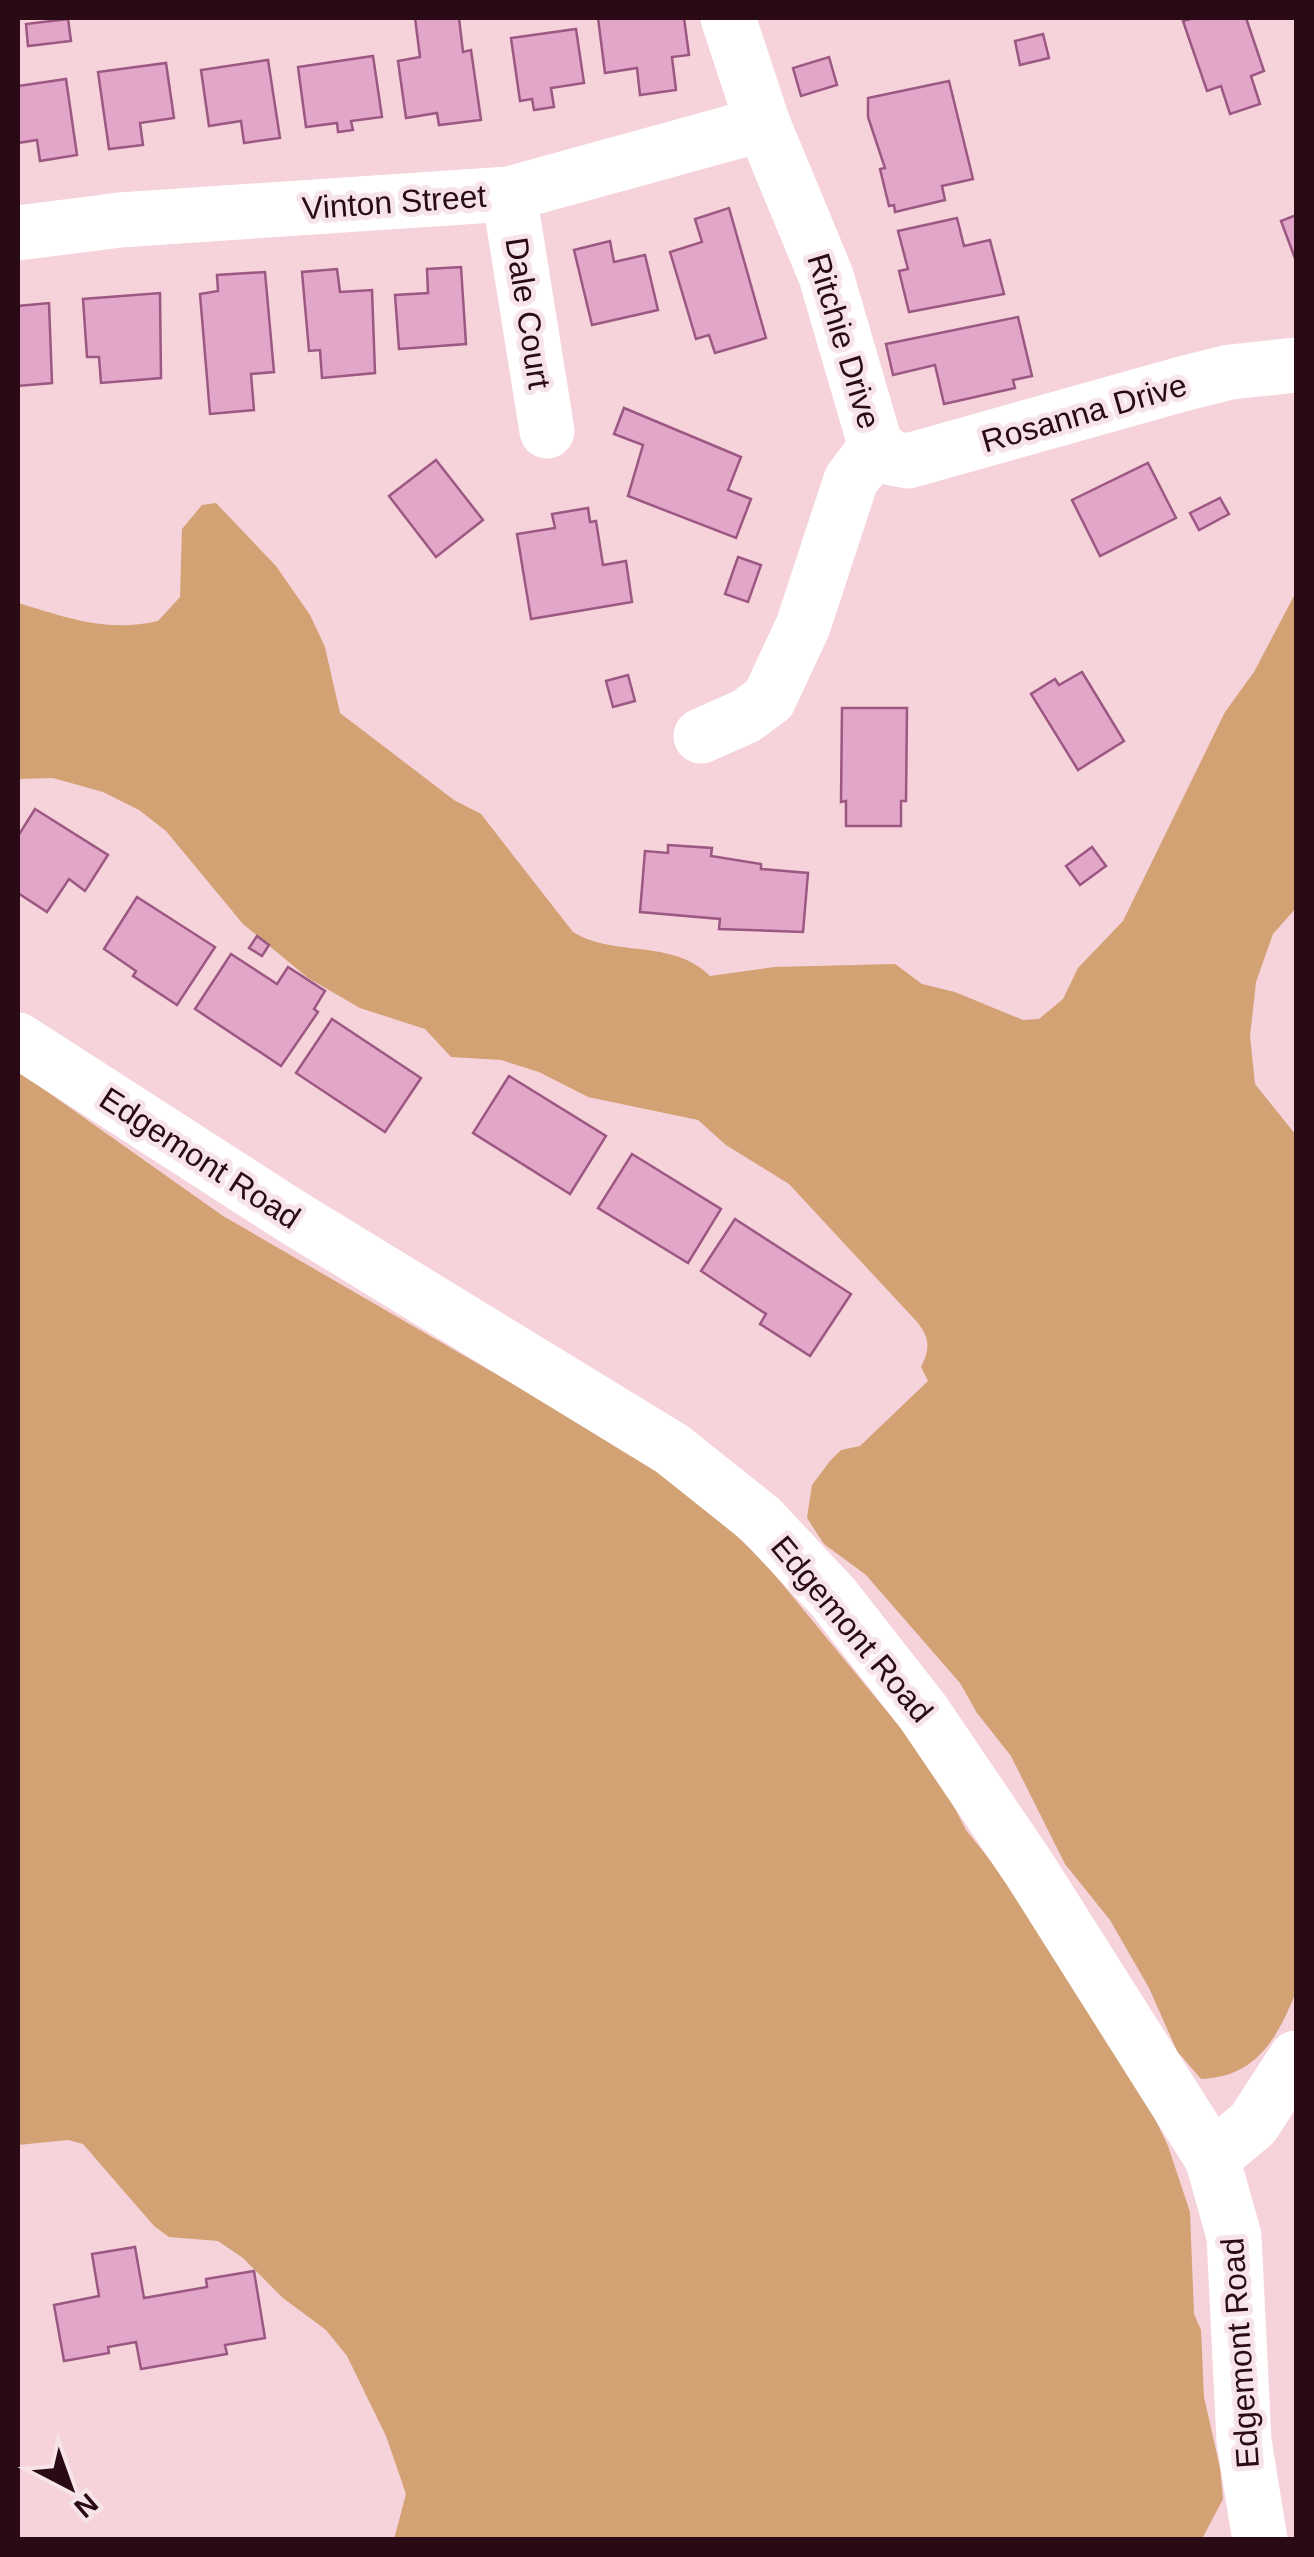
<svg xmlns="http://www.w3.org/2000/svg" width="1314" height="2557" viewBox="0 0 1314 2557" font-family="Arial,sans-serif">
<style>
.forest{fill:#d2a174}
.building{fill:#e2a6c9;stroke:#9c5782;stroke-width:2.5}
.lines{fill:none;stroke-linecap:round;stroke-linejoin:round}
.minor{stroke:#fff;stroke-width:55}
.labels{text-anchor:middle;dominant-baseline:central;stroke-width:10;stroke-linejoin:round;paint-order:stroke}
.street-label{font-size:32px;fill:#2a0b15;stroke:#f7e4e8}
</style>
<rect width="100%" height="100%" fill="#f6d2da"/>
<g class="forest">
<path d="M216,503l60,63 34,49 15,32 15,66 114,87 27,14 92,118c42,26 99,6 137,44l64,-9 121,-3 27,20 33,8 68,28 16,-1 24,-20 15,-31 45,-47 102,-209 29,-40 42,-80v316l-23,26 -17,48 -6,54 5,48 41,51v857c-19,47 -40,85 -95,87l-24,-28 -28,-63 -39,-68 -45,-56 -54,-108 -34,-43 -17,-30 -94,-108 -42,-31 -17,-26 5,-33 18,-24 11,-11 19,-4 68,-65 -7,-14c9,-18 9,-28 -3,-44l-129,-139 -63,-39 -28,-25 -110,-23 -49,-25 -38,-12 -50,-3 -26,-28 -65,-21 -52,-30 -65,-54 -77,-93 -27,-21 -36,-18 -50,-14 -35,1v-176c48,14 87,30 140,18l22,-24 2,-68 20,-24z"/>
<polygon points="18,1071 223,1216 622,1447 707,1508 765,1563 936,1771 966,1830 1001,1874 1129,2065 1168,2146 1190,2212 1194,2314 1201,2330 1204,2397 1220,2468 1223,2499 1202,2539 394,2539 406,2494 386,2436 347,2356 326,2330 283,2298 243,2258 218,2241 169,2237 154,2226 83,2144 68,2140 18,2145"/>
</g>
<g class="building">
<polygon points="415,18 459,18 463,52 471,50 481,120 439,125 437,113 406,118 398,61 420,57"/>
<polygon points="598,18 684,18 689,55 672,57 676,90 640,95 637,68 605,73"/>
<polygon points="1194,18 1246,18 1264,71 1251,76 1260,104 1230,114 1221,86 1207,91 1183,21"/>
<polygon points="68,19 71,41 28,46 26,24"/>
<polygon points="576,29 584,83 551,88 554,107 534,110 532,99 520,101 511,38"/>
<polygon points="1043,34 1049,58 1020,65 1015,41"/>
<polygon points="373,56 382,117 351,121 353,130 338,132 337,123 306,127 298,67"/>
<polygon points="829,57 837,85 801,96 793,68"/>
<polygon points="268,60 280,138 244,143 241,121 209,126 201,70"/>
<polygon points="166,63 174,118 140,123 143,145 109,149 98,72"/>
<polygon points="66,79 77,155 40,161 37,140 18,143 18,86"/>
<polygon points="949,81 973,179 942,186 945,200 895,212 894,205 889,206 880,169 885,168 868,117 868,98"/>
<polygon points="729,208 766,338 715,353 709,335 696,339 670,252 702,242 695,219"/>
<polygon points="1296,215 1296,261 1281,221"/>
<polygon points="957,218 964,246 990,240 1004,294 909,312 899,271 908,269 898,231"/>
<polygon points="610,241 614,262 645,255 658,310 592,325 574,250"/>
<polygon points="461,267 466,344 399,349 395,295 428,293 427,269"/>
<polygon points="337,269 340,292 372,290 375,373 322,378 320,350 309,351 302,272"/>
<polygon points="265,272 274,372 251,374 254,410 210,414 200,294 218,291 217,275"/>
<polygon points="160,293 161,378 101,383 99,357 87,357 83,299"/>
<polygon points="49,303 52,383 18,386 18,306"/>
<polygon points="1018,317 1032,376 1013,380 1015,388 944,404 935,365 893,375 886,344"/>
<polygon points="624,408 741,457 728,490 751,499 736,538 628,496 643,445 614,434"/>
<polygon points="436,460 483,520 436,557 389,496"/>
<polygon points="1148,463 1176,518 1100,556 1072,500"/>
<polygon points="1220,498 1229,514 1199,530 1190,513"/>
<polygon points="588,508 590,522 596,521 603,565 626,561 632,602 531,619 517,534 555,528 552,514"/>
<polygon points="738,557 761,565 748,602 725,594"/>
<polygon points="1082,672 1124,741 1078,770 1031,694 1055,679 1059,685"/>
<polygon points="628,675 635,701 613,707 606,681"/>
<polygon points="842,708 907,708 906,801 901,801 901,826 846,826 846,801 841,802"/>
<polygon points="35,809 108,855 85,891 69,879 47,912 18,893 18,836"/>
<polygon points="668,845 712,848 711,856 761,864 761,869 808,873 803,932 719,929 720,919 640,912 645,851 668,853"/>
<polygon points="1092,847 1106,866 1080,885 1066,866"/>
<polygon points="137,897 215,947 177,1005 133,976 136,971 104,949"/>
<polygon points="257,936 269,945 262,956 249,948"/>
<polygon points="231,954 277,984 288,967 325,991 314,1009 318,1012 281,1066 195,1009"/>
<polygon points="332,1019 421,1078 385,1132 296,1073"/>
<polygon points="509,1076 606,1136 570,1194 473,1133"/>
<polygon points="632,1154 721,1209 688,1263 598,1208"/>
<polygon points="735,1219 851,1294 810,1356 760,1324 766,1314 701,1271"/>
<polygon points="135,2247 144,2298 207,2287 206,2279 254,2271 265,2338 225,2345 227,2354 141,2369 136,2342 108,2347 109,2353 64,2361 54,2305 99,2296 92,2254"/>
</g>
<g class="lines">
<g class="minor">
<polyline points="728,18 763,124 826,276 876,447"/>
<polyline points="509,194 547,431"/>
<polyline points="18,233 120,220 509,194 763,124"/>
<polyline points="876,447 892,458 908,461 1182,384 1230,372 1296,365"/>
<polyline points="701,736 746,716 769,699 803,626 851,480 876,447"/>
<polyline points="18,1040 291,1216 672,1449 761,1520 833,1597 923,1712 1030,1870 1212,2158 1234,2236 1244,2441 1260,2540"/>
<polyline points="1212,2158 1253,2124 1296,2058"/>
</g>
</g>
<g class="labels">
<g class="street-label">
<text transform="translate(394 202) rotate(-4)">Vinton Street</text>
<text transform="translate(528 313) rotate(81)">Dale Court</text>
<text transform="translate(844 341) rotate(73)">Ritchie Drive</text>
<text transform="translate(1084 413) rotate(-16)">Rosanna Drive</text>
<text transform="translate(200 1158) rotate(33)">Edgemont Road</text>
<text transform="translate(852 1629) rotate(50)">Edgemont Road</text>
<text transform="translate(1240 2353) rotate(-94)">Edgemont Road</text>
</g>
</g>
<rect width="1314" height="2557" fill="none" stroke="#2a0b15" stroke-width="40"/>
<g transform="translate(70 2487) rotate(139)" stroke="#f7e4e8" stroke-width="8" paint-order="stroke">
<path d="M0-8L18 38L0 25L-18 38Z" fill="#2a0b15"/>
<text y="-15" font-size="28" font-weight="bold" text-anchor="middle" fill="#2a0b15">N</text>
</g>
</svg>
